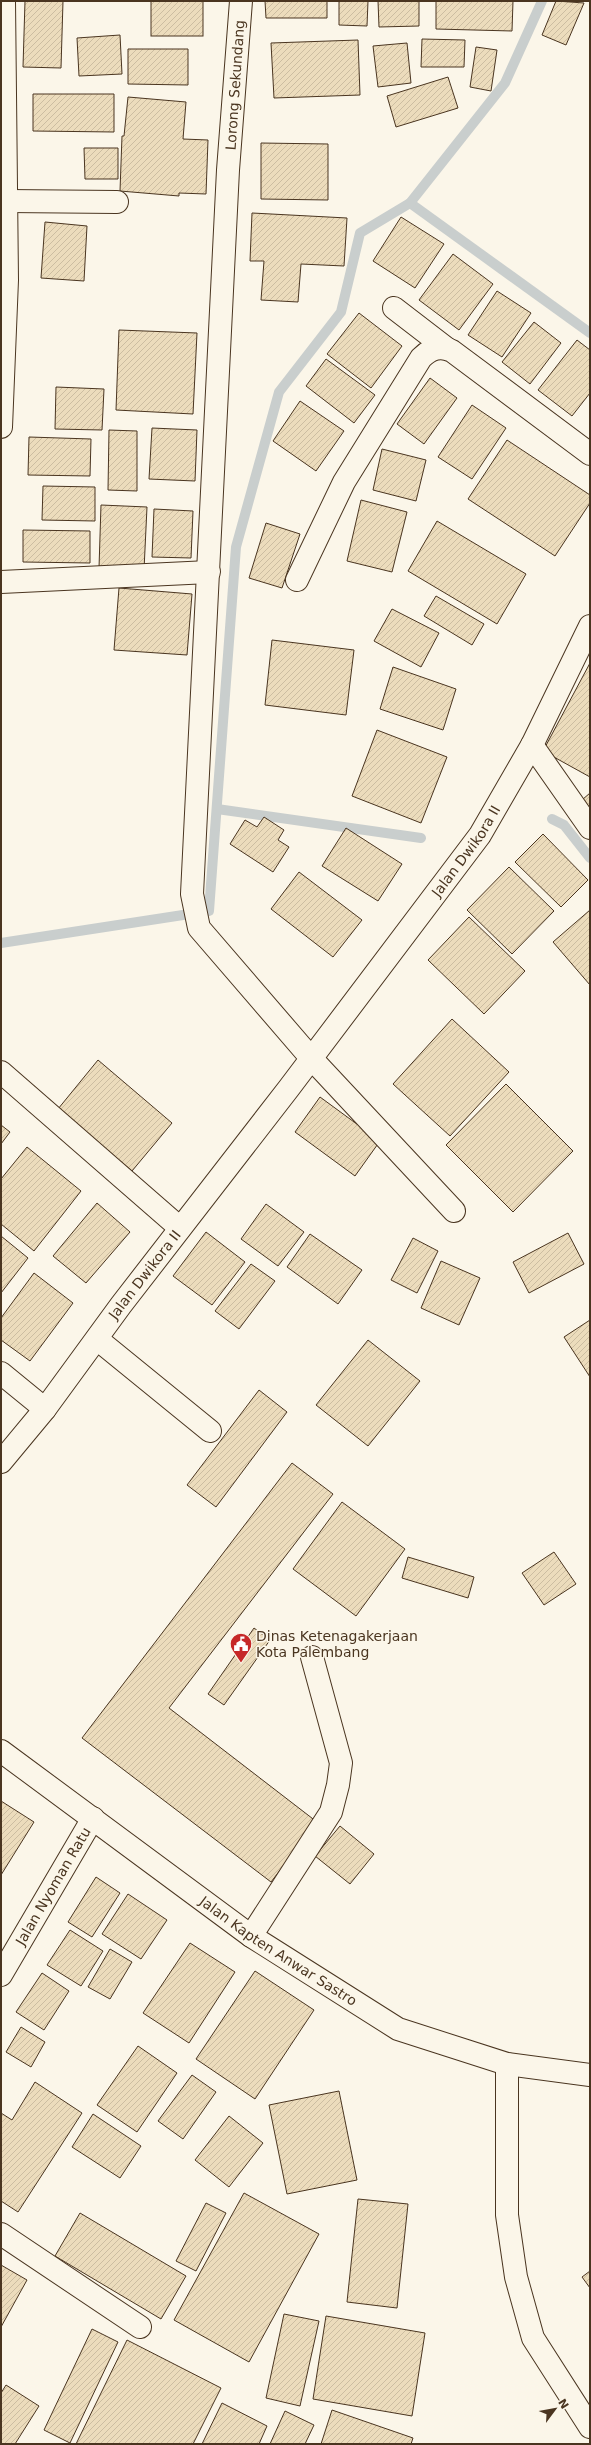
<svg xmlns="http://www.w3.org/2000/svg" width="591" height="2445" viewBox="0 0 591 2445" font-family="'DejaVu Sans',sans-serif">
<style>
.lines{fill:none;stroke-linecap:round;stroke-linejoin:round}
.stream{stroke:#c9cecd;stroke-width:10}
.building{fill:url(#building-hatch);stroke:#4a3520}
.minor-casing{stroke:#4a3520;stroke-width:24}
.tertiary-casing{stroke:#4a3520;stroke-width:24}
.minor{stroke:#fbf6e9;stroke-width:22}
.tertiary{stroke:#fbf6e9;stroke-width:22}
.labels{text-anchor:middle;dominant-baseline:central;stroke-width:3;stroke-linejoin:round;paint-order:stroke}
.street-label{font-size:14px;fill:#4a3520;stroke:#fbf6e9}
.poi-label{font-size:14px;fill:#4a3520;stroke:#fbf6e9;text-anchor:start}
</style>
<defs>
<pattern id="building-hatch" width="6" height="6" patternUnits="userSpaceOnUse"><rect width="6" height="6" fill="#ecdcbc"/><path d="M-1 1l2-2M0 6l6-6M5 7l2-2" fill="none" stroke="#ccbda1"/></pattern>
</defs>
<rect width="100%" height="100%" fill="#fbf6e9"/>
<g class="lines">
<g class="stream">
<polyline points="410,203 590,333"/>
<polyline points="217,809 421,838"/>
<polyline points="552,819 564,825 590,858"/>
<polyline points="1,943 209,911 236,547 279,392 341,312 360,233 410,203 505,83 542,1"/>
</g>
</g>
<g class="building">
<polygon points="25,1 63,1 61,68 23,67"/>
<rect x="151" y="1" width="52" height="35"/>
<polygon points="265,1 327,1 327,18 266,18"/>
<polygon points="339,1 368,1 367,26 339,25"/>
<polygon points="378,1 419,1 419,26 379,27"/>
<polygon points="436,1 513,1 512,31 436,29"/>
<polygon points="556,1 584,3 566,45 542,35"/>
<polygon points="120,35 122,74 79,76 77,38"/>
<polygon points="422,39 465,40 464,67 421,67"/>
<polygon points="358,40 360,95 274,98 271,43"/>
<polygon points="407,43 411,83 378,87 373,46"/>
<polygon points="476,47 497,50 491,91 470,87"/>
<polygon points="128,49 188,49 188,85 128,84"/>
<polygon points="448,77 458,108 396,127 387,96"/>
<polygon points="33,94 114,94 114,132 33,131"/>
<polygon points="128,97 186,102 183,139 208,140 206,194 179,193 179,196 120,191 122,136 124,136"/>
<polygon points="261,143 328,144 328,200 261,199"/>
<polygon points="84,148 118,148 118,179 85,179"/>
<polygon points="252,213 347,218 344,266 301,264 298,302 261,300 264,261 250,261"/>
<polygon points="401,217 444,244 415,288 373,261"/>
<polygon points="45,222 87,226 84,281 41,278"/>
<polygon points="453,254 493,284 459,330 419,300"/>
<polygon points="497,291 531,313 502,357 468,335"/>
<polygon points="359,313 402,346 371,388 327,354"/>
<polygon points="534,322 561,343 530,384 502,362"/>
<polygon points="119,330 197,333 193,414 116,410"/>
<polygon points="577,340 590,350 590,393 572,416 538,390"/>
<polygon points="326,359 375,395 354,423 306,386"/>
<polygon points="430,378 457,398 424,444 397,424"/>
<polygon points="56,387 104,389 102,430 55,429"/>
<polygon points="300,401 344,431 316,471 273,441"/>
<polygon points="472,405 506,428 472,479 438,457"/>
<polygon points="152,428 197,430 195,481 149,479"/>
<polygon points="109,430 137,431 137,491 108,490"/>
<polygon points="29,437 91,439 90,476 28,475"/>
<polygon points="507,440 590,495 590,503 555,556 468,499"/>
<polygon points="382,449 426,460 416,501 373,490"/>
<polygon points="43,486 95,487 95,521 42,520"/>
<polygon points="361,500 407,512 392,572 347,561"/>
<polygon points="101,505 147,507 144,570 99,568"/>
<polygon points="154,509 193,511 191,558 152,557"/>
<polygon points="437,521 526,574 497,624 408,571"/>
<polygon points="266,523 300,534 282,588 249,578"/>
<polygon points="23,530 90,531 90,563 23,562"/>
<polygon points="119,588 192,594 187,655 114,650"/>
<polygon points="436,596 484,624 472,645 424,616"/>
<polygon points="392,609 439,633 421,667 374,641"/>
<polygon points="272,640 354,650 346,715 265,705"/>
<polygon points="590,663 590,777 543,751"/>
<polygon points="393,667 456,689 443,730 380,709"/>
<polygon points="377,730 447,757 421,823 352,796"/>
<polygon points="590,793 590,822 575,806"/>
<polygon points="264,817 284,830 278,840 289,847 273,872 230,844 245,820 257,827"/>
<polygon points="346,828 402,864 378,901 322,866"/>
<polygon points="543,834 588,880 561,907 515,862"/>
<polygon points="509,867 554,911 512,954 467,910"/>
<polygon points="299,872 362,920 333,957 271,909"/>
<polygon points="590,910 590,985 553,942"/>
<polygon points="469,917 525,971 484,1014 428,960"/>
<polygon points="452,1019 509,1072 450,1136 393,1084"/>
<polygon points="98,1060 172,1123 132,1171 58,1109"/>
<polygon points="506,1084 573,1151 513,1212 446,1145"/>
<polygon points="320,1097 380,1141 355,1176 295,1132"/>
<polygon points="1,1125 10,1132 1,1144"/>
<polygon points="27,1147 81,1191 34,1251 1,1224 1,1179"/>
<polygon points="97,1203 130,1232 86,1283 53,1256"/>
<polygon points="266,1204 304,1232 278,1266 241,1239"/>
<polygon points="206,1232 245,1262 212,1305 173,1276"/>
<polygon points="568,1233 584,1264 529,1293 513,1262"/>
<polygon points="310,1234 362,1270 338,1304 287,1267"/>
<polygon points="1,1236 28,1258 1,1293"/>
<polygon points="413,1238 438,1251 417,1293 391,1280"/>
<polygon points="441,1261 480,1278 459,1325 421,1308"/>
<polygon points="251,1264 275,1281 239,1329 215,1311"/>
<polygon points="34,1273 73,1303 30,1361 1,1340 1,1318"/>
<polygon points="590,1320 590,1377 564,1337"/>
<polygon points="368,1340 420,1381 368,1446 316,1405"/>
<polygon points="259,1390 287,1412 216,1507 187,1485"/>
<polygon points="292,1463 333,1494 169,1708 317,1822 271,1882 82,1738"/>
<polygon points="342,1502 405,1549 356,1616 293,1569"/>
<polygon points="554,1552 576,1584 544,1605 522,1573"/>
<polygon points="408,1557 474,1577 468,1598 402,1578"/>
<polygon points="254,1628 270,1640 224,1705 208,1694"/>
<polygon points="1,1801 34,1822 1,1875"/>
<polygon points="340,1826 374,1854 350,1884 315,1856"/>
<polygon points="96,1877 120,1893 92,1937 68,1922"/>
<polygon points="128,1894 167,1920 141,1959 102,1934"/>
<polygon points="70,1930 103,1951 81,1986 47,1965"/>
<polygon points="190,1943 235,1972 189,2043 143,2013"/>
<polygon points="110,1949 132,1962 110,1999 88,1987"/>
<polygon points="255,1971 314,2010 255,2099 196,2059"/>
<polygon points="42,1973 69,1991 44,2030 16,2012"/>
<polygon points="21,2027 45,2042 31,2067 6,2052"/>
<polygon points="138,2046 177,2073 137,2132 97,2105"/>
<polygon points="192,2075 216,2092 183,2139 158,2121"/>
<polygon points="35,2082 82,2113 18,2212 1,2201 1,2113 12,2120"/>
<polygon points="339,2091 357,2180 287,2194 269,2105"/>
<polygon points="93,2114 141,2146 120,2178 72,2147"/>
<polygon points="229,2116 263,2143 229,2187 195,2160"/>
<polygon points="244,2193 319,2234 249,2362 174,2320"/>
<polygon points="358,2199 408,2204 397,2308 347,2302"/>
<polygon points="206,2203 226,2213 196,2271 176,2261"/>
<polygon points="80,2213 186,2276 161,2319 55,2256"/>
<polygon points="1,2265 27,2280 1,2327"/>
<polygon points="590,2271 590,2288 582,2277"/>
<polygon points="284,2314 319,2321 300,2406 266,2398"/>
<polygon points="326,2316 425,2333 412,2416 313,2399"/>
<polygon points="92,2329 118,2342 70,2443 44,2430"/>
<polygon points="127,2340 221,2388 193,2444 76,2444"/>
<polygon points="6,2385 39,2406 15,2444 1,2444 1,2393"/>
<polygon points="222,2403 267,2426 259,2444 202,2444"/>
<polygon points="332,2410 413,2438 411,2444 321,2444"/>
<polygon points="285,2411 314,2425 305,2444 270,2444"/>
</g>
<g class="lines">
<g class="minor-casing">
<g id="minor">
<polyline points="241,1 228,170 192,894 199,928 311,1058 454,1211"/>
<polyline points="7,201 117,202"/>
<polyline points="394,308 446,348"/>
<polyline points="1,427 7,280 4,1"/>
<path d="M297,580l47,-98 77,-124c9,-9 19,-13 31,-7l138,103"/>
<polyline points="1,582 209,572"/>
<polyline points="532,745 590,828"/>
<polyline points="1,1072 180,1228"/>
<polyline points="97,1339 210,1431"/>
<polyline points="1,1373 45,1409"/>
<path id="s1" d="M1,1462l44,-53 76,-104 168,-217 191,-253 52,-90 58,-119"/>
<polyline points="251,1936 331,1812 338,1785 341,1763 312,1657"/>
<path id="s2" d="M1,1975l92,-157"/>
<polyline points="507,2064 507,2215 516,2277 533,2338 590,2427"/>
<polyline points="1,2234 140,2327"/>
</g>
</g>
<g class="tertiary-casing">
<g id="tertiary">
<path id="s3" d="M1,1751l250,185 147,93 109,35 83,11"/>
</g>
</g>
<use href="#minor" class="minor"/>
<use href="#tertiary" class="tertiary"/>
</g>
<defs>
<g id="civic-pin" transform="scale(1.15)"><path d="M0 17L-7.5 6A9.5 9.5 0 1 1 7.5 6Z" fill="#c62828" stroke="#fbf6e9"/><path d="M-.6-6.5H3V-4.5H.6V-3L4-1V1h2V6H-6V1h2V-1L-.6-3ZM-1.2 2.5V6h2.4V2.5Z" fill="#fff"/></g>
</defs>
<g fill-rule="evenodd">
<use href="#civic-pin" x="241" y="1644"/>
</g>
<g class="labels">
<g class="street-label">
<text transform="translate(235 85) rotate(-86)">Lorong Sekundang</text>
<text stroke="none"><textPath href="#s1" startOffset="768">Jalan Dwikora II</textPath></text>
<text stroke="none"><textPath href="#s1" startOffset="236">Jalan Dwikora II</textPath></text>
<text stroke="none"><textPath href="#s2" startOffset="103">Jalan Nyoman Ratu</textPath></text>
<text stroke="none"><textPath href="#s3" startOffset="342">Jalan Kapten Anwar Sastro</textPath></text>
</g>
<g class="poi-label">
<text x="256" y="1636">Dinas Ketenagakerjaan<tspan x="256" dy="16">Kota Palembang</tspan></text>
</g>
</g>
<rect width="591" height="2445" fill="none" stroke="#4a3520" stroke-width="4"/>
<g transform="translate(555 2409) rotate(58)" stroke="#fbf6e9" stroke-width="3" paint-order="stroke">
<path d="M0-3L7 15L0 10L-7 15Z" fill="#4a3520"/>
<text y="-6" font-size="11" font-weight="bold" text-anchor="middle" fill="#4a3520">N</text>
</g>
</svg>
